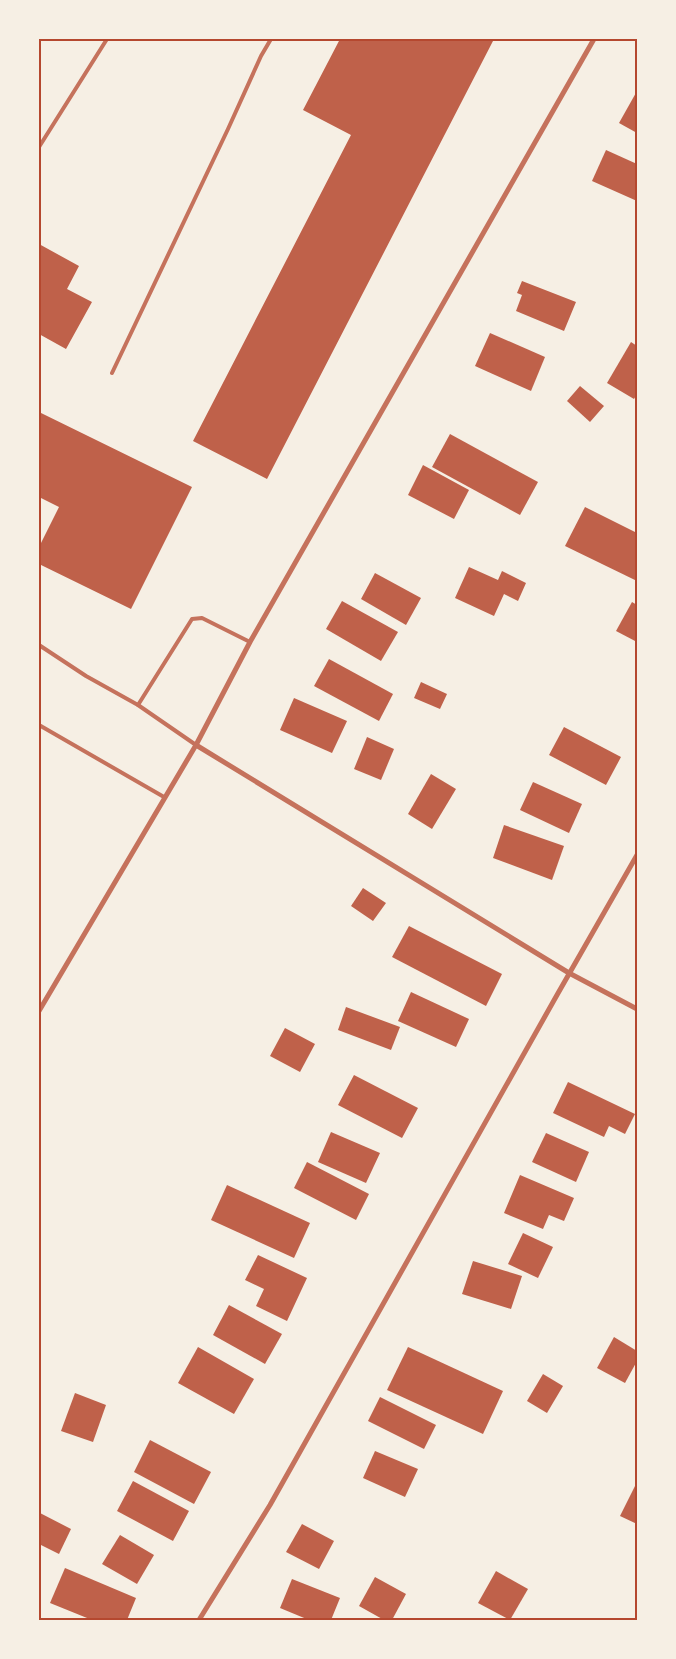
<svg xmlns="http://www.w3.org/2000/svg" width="676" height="1659" viewBox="0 0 676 1659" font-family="Roboto,sans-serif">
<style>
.building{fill:#bf614a}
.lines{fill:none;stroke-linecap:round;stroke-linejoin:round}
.service{stroke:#c5725c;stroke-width:4}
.minor{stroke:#c5725c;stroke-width:5}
.neatline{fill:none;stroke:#b5482f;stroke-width:2}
</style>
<rect width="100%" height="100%" fill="#f6efe4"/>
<g class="building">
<polygon points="340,39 489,39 493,41 267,479 193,441 351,135 303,110"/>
<polygon points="637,91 637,133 619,123"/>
<polygon points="606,150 637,164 637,201 592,181"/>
<polygon points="39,244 79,266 67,289 92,302 66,349 39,334"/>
<polygon points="522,281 576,302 564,331 516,311 522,295 517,293"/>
<polygon points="490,333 545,357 531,391 475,366"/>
<polygon points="631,342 637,346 637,394 634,399 607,383"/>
<polygon points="580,386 604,406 590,422 567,401"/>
<polygon points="39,412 192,487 131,609 39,564 39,547 59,507 39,497"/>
<polygon points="450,434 538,482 520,515 432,467"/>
<polygon points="423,465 469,490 454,519 408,495"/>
<polygon points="585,507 637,533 637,581 565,546"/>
<polygon points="469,567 498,580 502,571 526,583 518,601 504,594 494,616 455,598"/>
<polygon points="375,573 421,598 406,625 361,599"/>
<polygon points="342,601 398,632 381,661 326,629"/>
<polygon points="632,602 637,605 637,642 616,631"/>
<polygon points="329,659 393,694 379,721 314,686"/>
<polygon points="421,682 447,694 440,709 414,698"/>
<polygon points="294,698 347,721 332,753 280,730"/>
<polygon points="564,727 621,757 606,785 549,755"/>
<polygon points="367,737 394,749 381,780 354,769"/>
<polygon points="431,774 456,789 432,829 408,814"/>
<polygon points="533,782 582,804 569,833 520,810"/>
<polygon points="504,825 564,846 552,880 493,858"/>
<polygon points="363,888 386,903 373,921 351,906"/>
<polygon points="409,926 502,974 486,1006 392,957"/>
<polygon points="411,992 469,1019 456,1047 398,1021"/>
<polygon points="346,1007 400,1027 391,1050 338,1030"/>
<polygon points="285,1028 315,1044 300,1072 270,1056"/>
<polygon points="354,1075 418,1108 402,1138 338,1105"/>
<polygon points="568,1082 635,1114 625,1134 609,1126 604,1137 553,1113"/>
<polygon points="331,1132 380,1153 366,1183 318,1162"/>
<polygon points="546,1133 589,1152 576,1182 532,1162"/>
<polygon points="307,1162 369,1194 356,1220 294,1188"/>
<polygon points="520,1175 574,1198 564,1221 549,1215 543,1229 504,1213"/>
<polygon points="227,1185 310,1223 294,1258 211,1220"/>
<polygon points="523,1233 553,1247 538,1278 508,1264"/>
<polygon points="258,1255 307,1278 287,1321 256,1306 264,1289 245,1280"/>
<polygon points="473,1261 522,1276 511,1309 462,1294"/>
<polygon points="229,1305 282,1334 265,1364 213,1335"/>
<polygon points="614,1337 637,1351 637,1361 625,1383 597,1368"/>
<polygon points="198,1347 254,1379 234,1414 178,1383"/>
<polygon points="408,1347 503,1391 483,1434 387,1390"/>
<polygon points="543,1374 563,1386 547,1413 527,1401"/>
<polygon points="75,1393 106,1405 93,1442 61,1431"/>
<polygon points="380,1397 436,1425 424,1449 368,1421"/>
<polygon points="150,1440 211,1472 194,1504 134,1472"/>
<polygon points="375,1451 418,1469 405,1497 363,1478"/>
<polygon points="133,1481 189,1511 173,1541 117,1511"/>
<polygon points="635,1486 637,1487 637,1524 620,1516"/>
<polygon points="40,1513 71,1529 59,1554 39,1544"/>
<polygon points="302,1524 334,1541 319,1569 286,1552"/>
<polygon points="120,1535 154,1555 137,1584 102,1564"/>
<polygon points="65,1568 136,1598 127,1620 92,1620 50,1603"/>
<polygon points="496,1571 528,1589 510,1620 478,1603"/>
<polygon points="375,1577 406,1594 392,1620 384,1620 359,1606"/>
<polygon points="292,1579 340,1598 331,1620 309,1620 280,1608"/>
</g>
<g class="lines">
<g class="service">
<polyline points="39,147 107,39"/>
<polyline points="112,373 228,129 261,56 271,39"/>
<polyline points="39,645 86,676 138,705 196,745"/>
<polyline points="138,705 192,619 202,618 250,642"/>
<polyline points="39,725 164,797"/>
</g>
<g class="minor">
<polyline points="196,745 569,973 637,1009"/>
<polyline points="39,1011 196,745 250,642 594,39"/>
<polyline points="199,1620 270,1505 557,995 637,855"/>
</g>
</g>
<rect width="676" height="1659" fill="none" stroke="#f6efe4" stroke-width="80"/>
<rect x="40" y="40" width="596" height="1579" class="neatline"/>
</svg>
